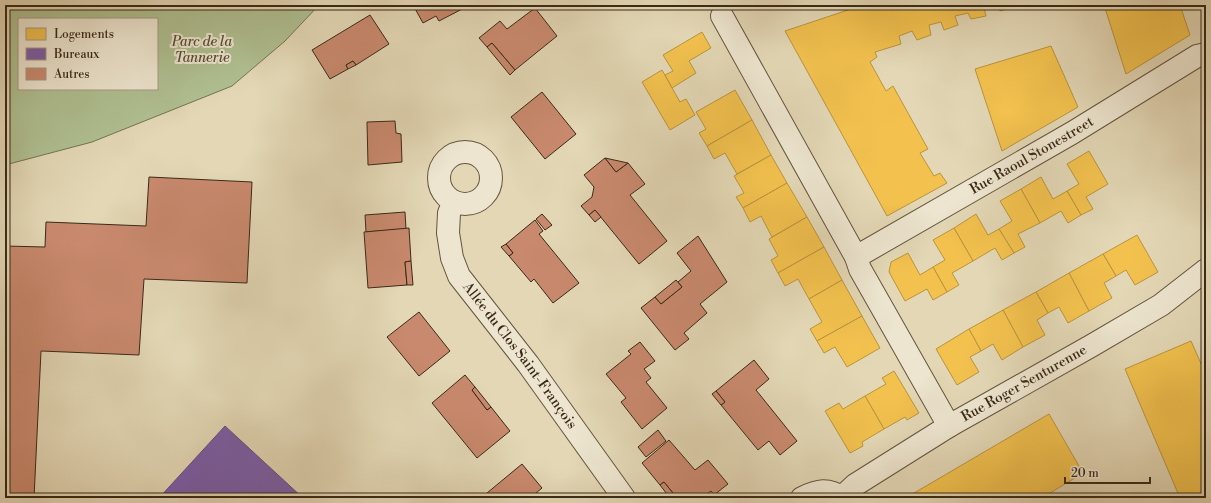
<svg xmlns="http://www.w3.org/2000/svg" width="1211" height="503" viewBox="0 0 1211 503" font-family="'Libre Bodoni',serif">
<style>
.green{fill:#afbf91;stroke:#747454;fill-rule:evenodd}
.homes{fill:#f2c14e;stroke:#ba943e}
.offices{fill:#7b5ea7;stroke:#674e7c}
.building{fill:#c9896e;stroke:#392a17}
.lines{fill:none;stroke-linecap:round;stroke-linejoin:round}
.street-casing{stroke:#64553e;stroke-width:24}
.street{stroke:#ede5cf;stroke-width:22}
.labels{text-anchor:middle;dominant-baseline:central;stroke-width:4;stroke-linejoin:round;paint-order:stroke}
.park-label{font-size:14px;font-style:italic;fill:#564f36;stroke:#ede5cf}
.street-label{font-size:14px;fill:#392a17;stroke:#ede5cf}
</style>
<rect width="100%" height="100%" fill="#e3d7b5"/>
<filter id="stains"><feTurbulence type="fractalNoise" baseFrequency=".005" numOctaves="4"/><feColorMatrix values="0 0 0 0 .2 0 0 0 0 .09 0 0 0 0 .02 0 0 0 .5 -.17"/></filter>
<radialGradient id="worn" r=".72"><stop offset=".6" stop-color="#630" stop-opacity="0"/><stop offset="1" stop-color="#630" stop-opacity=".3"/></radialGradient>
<path class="green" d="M5,5h314l-34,36 -53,45 -140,56 -87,23zM19,19h138v70h-138z"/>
<g class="homes">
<polygon points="863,5 993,5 984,8 986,16 971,19 968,13 955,16 958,25 944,30 941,22 929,25 931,35 917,40 912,31 899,36 901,44 875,52 877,57 870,62 886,91 893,86 928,149 920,153 934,176 940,173 947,183 887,216 785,31"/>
<polygon points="997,5 1020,5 1000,11"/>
<polygon points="1104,5 1180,5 1190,35 1126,74"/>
<polygon points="702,32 711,48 689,61 696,73 672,88 665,75 673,71 663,55"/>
<polygon points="1051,46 1078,107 1002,151 975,69"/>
<polygon points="662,70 680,102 686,99 695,115 670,130 642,82"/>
<polygon points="1206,81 1206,95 1202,82"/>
<polygon points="735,90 752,120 707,146 699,133 706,129 696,112"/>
<polygon points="752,120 771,155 737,174 725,153 714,159 707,146"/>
<polygon points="1089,151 1108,184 1086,197 1093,209 1081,215 1067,191 1079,184 1067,164"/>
<polygon points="771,155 787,183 743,208 736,197 744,193 734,176"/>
<polygon points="1041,177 1053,199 1067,191 1081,215 1068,223 1061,211 1040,223 1021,189"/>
<polygon points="787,183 807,217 772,237 761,216 750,222 743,208"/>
<polygon points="1021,189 1040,223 1018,234 1025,247 1014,253 999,229 1012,221 1000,201"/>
<polygon points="976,214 988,235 999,229 1014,253 1002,260 995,248 973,261 954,228"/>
<polygon points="807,217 824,247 778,273 771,260 778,256 769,239"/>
<polygon points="954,228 973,261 952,273 959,285 947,292 933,267 945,260 933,240"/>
<polygon points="1137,235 1158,272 1135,285 1126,270 1116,276 1103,254"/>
<polygon points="824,247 842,280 809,299 798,279 785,286 778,273"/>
<polygon points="908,253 920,275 933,267 947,292 933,300 927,289 905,301 889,272 891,262"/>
<polygon points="1103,254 1116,276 1104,283 1112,298 1089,311 1069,273"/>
<polygon points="1069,273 1089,311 1068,323 1059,307 1048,313 1036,292"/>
<polygon points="842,280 862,316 817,341 810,329 822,322 809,299"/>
<polygon points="1036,292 1048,313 1037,320 1045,335 1023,347 1003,310"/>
<polygon points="1003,310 1023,347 1002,360 993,344 981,351 969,329"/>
<polygon points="862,316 880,348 847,367 835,347 824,353 817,341"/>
<polygon points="969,329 981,351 970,357 979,372 957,385 936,349"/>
<polygon points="1191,341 1206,375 1206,498 1180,498 1125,369"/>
<polygon points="894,371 919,413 907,420 905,417 884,429 865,396 886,384 882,378"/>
<polygon points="865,396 884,429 862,442 863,446 850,453 825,411 839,403 843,409"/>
<polygon points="1049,414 1083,473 1042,498 910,498 909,496"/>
</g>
<polygon class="offices" points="225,426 303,498 159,498"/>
<g class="building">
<polygon points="413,5 467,5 468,6 439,21 436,16 423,23"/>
<polygon points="535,8 557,36 515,70 492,43 487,47 479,38 500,21 507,29"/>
<polygon points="370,15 389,44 356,65 353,61 346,65 348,69 330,79 312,50"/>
<polygon points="492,43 515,70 510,75 487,47"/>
<polygon points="353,61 356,65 348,69 346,65"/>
<polygon points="542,92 576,134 545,159 511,117"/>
<polygon points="395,121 396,133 401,134 402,162 368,165 367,122"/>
<polygon points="605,158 616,172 628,163 645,184 630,195 667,241 639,264 595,210 589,215 581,206 592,197 594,187 584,175"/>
<polygon points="605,158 628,163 616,172"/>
<polygon points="149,177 252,182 247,283 144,279 139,355 41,351 34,498 5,498 5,246 45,247 46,222 146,226"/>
<polygon points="595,210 601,217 595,222 589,215"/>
<polygon points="405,212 406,229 366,232 365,215"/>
<polygon points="542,214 552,225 545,230 536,219"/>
<polygon points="535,220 543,231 539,234 579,283 553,303 534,279 531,282 509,256 513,253 506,244"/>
<polygon points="409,228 411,261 405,262 407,285 368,288 364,232"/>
<polygon points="698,236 727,282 700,304 707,313 684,333 689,339 675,350 641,308 655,297 661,304 682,287 678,282 691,271 677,253"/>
<polygon points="506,244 513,253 509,256 501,247"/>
<polygon points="411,261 413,285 407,285 405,262"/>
<polygon points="676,280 682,287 661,304 655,297"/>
<polygon points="419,312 450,351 419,376 387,337"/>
<polygon points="640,342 655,361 644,369 651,378 646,382 667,408 642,429 621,402 626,398 606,374 631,354 628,351"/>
<polygon points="754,360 769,379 756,390 797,441 780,455 769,441 758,450 721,405 725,402 716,391"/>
<polygon points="465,375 475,387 472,390 487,410 491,407 510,431 477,458 432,403"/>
<polygon points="475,387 491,407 487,410 472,390"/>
<polygon points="716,391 725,402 721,405 712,394"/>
<polygon points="658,430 666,441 646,457 638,447"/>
<polygon points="669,440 695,470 708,460 728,484 714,495 711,491 702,498 677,498 664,482 660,485 642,463"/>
<polygon points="522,464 542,488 530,498 491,498 487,493"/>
<polygon points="664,482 677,498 670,498 660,485"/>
<polygon points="535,494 538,498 530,498"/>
</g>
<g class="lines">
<g class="street-casing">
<g id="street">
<polyline points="722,16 856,257"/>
<circle cx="465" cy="178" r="26"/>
<path id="s1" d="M454,202l-5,11 -1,20 4,25 7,18 69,88 96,134"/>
<path id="s2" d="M949,426l-89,-157 -4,-12 216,-124 125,-77 9,-2"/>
<path id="s3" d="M842,497l13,-12 94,-59 142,-80 70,-41 45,-35"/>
<path d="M802,498c16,-8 26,-10 41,0"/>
</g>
</g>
<use href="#street" class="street"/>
</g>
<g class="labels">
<g class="park-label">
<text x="202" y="42">Parc de la<tspan x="202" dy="16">Tannerie</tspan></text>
</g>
<g class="street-label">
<text stroke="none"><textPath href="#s2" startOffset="396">Rue Raoul Stonestreet</textPath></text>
<text stroke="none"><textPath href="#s1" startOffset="177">Allée du Clos Saint-François</textPath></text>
<text stroke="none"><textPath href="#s3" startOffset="215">Rue Roger Senturenne</textPath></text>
</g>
</g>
<rect width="1211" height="503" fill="none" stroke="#e3d7b5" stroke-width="20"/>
<rect x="6" y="6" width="1199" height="491" fill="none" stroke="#392a17" stroke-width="2"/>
<rect x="10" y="10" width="1191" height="483" fill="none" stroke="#392a17"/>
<rect x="18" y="18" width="140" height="72" fill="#ede5cf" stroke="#a59a85"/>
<rect x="26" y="28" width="20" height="12" fill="#f2c14e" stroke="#a59a85"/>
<text x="54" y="38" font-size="12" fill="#392a17">Logements</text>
<rect x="26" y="48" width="20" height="12" fill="#7b5ea7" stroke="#a59a85"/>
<text x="54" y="58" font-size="12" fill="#392a17">Bureaux</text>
<rect x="26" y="68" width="20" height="12" fill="#c9896e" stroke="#a59a85"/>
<text x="54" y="78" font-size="12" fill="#392a17">Autres</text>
<path d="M1065 477v6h85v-6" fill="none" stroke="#392a17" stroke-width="2"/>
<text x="1071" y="477" font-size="12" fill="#392a17" stroke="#ede5cf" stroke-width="3" paint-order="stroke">20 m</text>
<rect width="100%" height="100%" filter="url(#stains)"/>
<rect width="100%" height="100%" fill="url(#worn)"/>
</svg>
